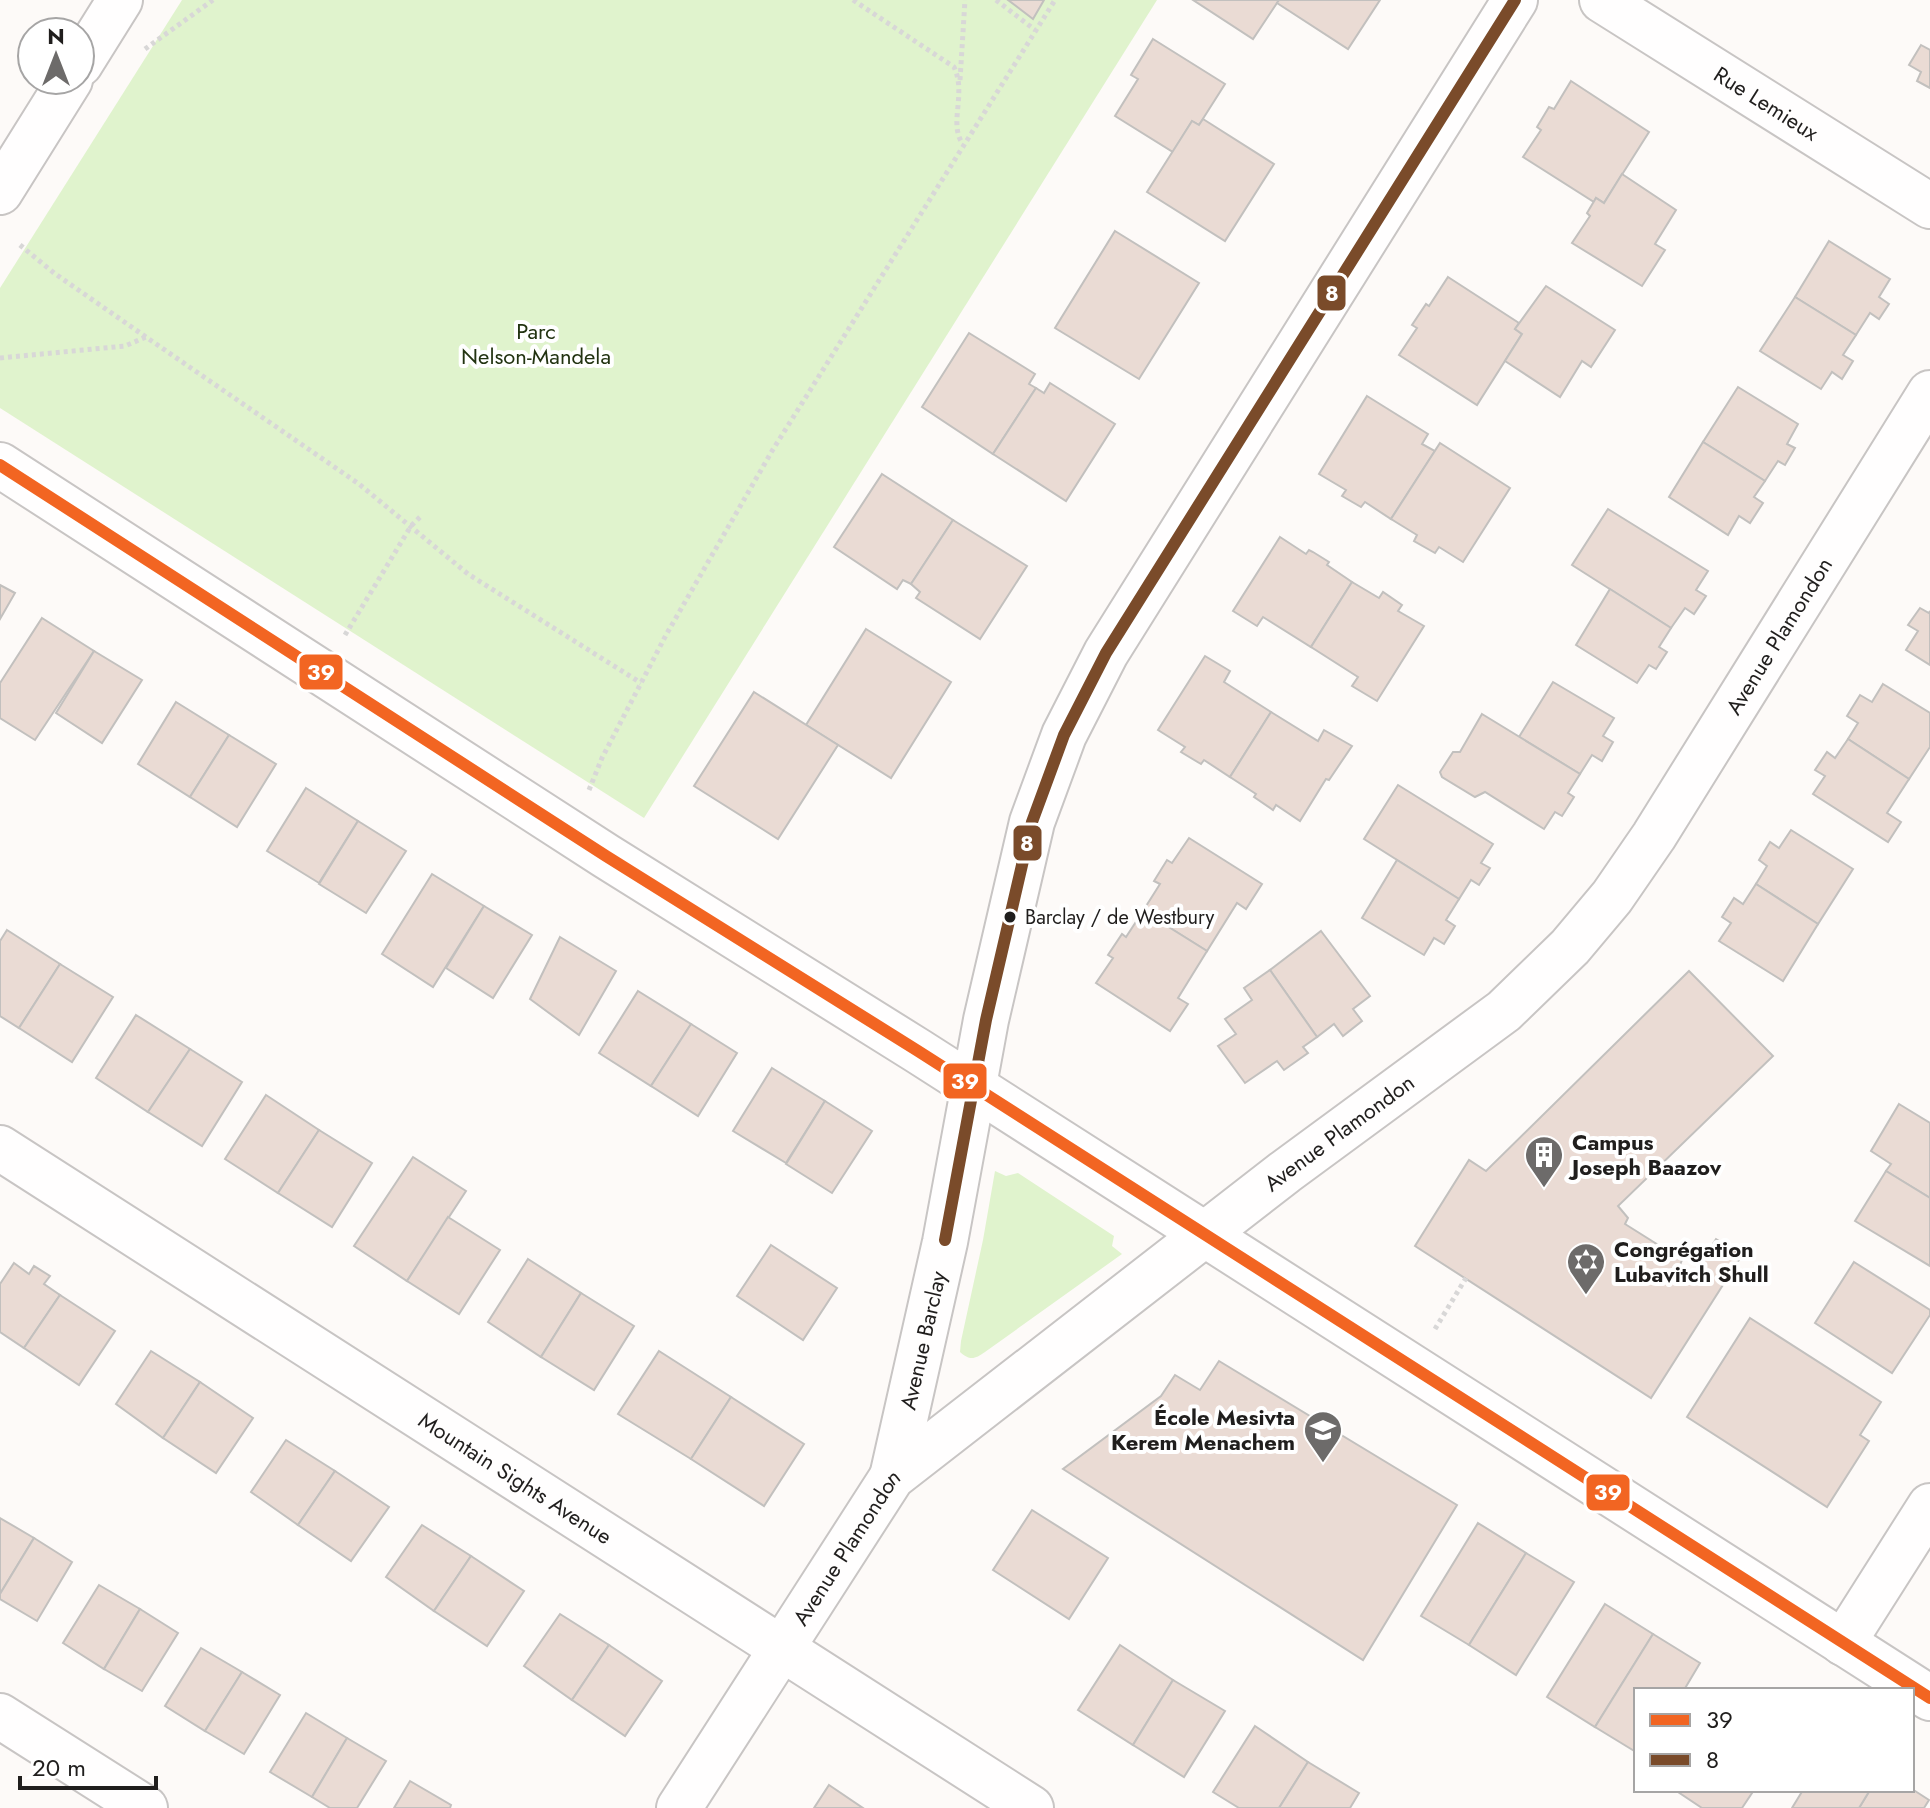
<svg xmlns="http://www.w3.org/2000/svg" width="1930" height="1808" viewBox="0 0 1930 1808" font-family="Jost,sans-serif">
<style>
.green{fill:#e0f3cd}
.building{fill:#eadbd4;stroke:#c2c0be;stroke-width:2}
.lines{fill:none;stroke-linecap:round;stroke-linejoin:round}
.minor-casing{stroke:#c8c5c4;stroke-width:48}
.path{stroke:#d8d7d7;stroke-width:5;stroke-dasharray:4 4;stroke-linecap:butt}
.minor{stroke:#fffefe;stroke-width:44}
.bus-1-casing{stroke:#fff;stroke-width:18}
.bus-2-casing{stroke:#fff;stroke-width:18}
.bus-1{stroke:#f26522;stroke-width:12}
.bus-2{stroke:#7a4b2a;stroke-width:12}
.bus-dot{fill:#201e1d;stroke:#fff;stroke-width:3}
.labels{text-anchor:middle;dominant-baseline:central;stroke-width:8;stroke-linejoin:round;paint-order:stroke}
.bus-label{font-size:20px;fill:#201e1d;stroke:#fff;text-anchor:start}
.street-label{font-size:22px;fill:#201e1d;stroke:#fff}
.park-label{font-size:22px;fill:#231;stroke:#fff}
.poi-label{font-size:22px;font-weight:bold;fill:#201e1d;stroke:#fff;text-anchor:start}
.line-badge{stroke:#fff;stroke-width:3}
.badge-label{font-size:22px;text-anchor:middle;font-weight:bold;fill:#fff}
</style>
<rect width="100%" height="100%" fill="#fdfaf8"/>
<g class="green">
<polygon points="182,0 1157,0 644,818 0,408 0,288"/>
<path d="M995,1171l11,5 12,-3 96,63 -2,10 10,8 -137,98c-10,7 -15,9 -25,0l1,-11 22,-101z"/>
</g>
<g class="building">
<polygon points="1008,0 1044,0 1033,19"/>
<polygon points="1193,0 1279,0 1253,39"/>
<polygon points="1279,0 1380,0 1348,49 1277,3"/>
<polygon points="1153,39 1225,84 1199,125 1192,121 1173,152 1115,116 1138,79 1131,75"/>
<polygon points="1921,45 1930,50 1930,88 1917,81 1921,72 1909,65"/>
<polygon points="1571,81 1649,132 1604,203 1596,198 1594,202 1523,157 1541,130 1537,127 1549,107 1554,109"/>
<polygon points="1203,119 1274,164 1225,241 1147,192 1192,121 1199,125"/>
<polygon points="1622,174 1676,210 1655,244 1665,250 1642,286 1572,243 1590,216 1587,213 1596,198 1604,203"/>
<polygon points="1115,231 1199,283 1139,379 1055,328"/>
<polygon points="1829,241 1890,279 1879,297 1889,304 1879,319 1870,313 1856,335 1795,297"/>
<polygon points="1448,277 1519,323 1515,329 1522,334 1477,405 1399,355 1417,328 1412,325 1426,304 1429,306"/>
<polygon points="1546,286 1615,330 1591,367 1582,361 1560,397 1505,361 1522,334 1515,329"/>
<polygon points="1795,297 1856,335 1843,355 1853,361 1842,379 1832,372 1821,389 1760,351"/>
<polygon points="969,333 1035,374 1029,384 1036,388 993,454 922,407"/>
<polygon points="1050,383 1115,424 1066,501 993,454 1036,388 1044,393"/>
<polygon points="1738,387 1798,424 1787,444 1795,448 1785,465 1778,461 1765,481 1703,442"/>
<polygon points="1367,396 1428,434 1422,444 1435,451 1391,519 1365,502 1361,507 1342,496 1346,490 1319,474"/>
<polygon points="1703,442 1765,481 1754,497 1763,503 1750,523 1739,516 1728,535 1669,497"/>
<polygon points="1440,443 1510,488 1463,562 1439,547 1435,553 1414,541 1417,535 1391,519"/>
<polygon points="882,474 953,520 911,584 903,580 897,589 834,547"/>
<polygon points="1608,509 1708,571 1696,590 1706,596 1694,614 1685,608 1671,628 1572,565"/>
<polygon points="953,520 1027,566 980,639 916,598 920,592 911,584"/>
<polygon points="1280,537 1306,554 1309,550 1313,552 1329,562 1327,565 1352,582 1311,647 1263,617 1257,626 1233,611"/>
<polygon points="1352,582 1379,598 1383,592 1402,605 1398,611 1424,626 1377,701 1352,686 1358,677 1311,647"/>
<polygon points="0,585 15,593 0,619"/>
<polygon points="1610,589 1671,628 1659,647 1667,652 1656,669 1649,665 1637,683 1576,645"/>
<polygon points="1920,608 1929,613 1930,611 1930,665 1906,650 1918,631 1908,625"/>
<polygon points="42,618 94,651 35,740 0,718 0,683"/>
<polygon points="866,629 951,682 891,778 806,725"/>
<polygon points="94,651 142,680 102,743 56,713"/>
<polygon points="1205,656 1230,671 1224,682 1271,712 1230,777 1204,760 1201,764 1181,752 1185,747 1158,730"/>
<polygon points="1553,682 1614,718 1603,736 1613,742 1602,761 1592,755 1580,774 1519,737"/>
<polygon points="1883,684 1930,713 1930,747 1909,779 1848,739 1858,723 1847,716 1860,695 1872,702"/>
<polygon points="754,692 838,745 778,839 694,786"/>
<polygon points="176,702 229,735 190,797 138,764"/>
<polygon points="1271,712 1318,741 1324,730 1352,746 1329,780 1326,779 1300,821 1276,805 1273,810 1254,797 1256,794 1230,777"/>
<polygon points="1482,714 1580,774 1568,793 1574,797 1562,816 1555,812 1544,829 1485,792 1475,797 1442,777 1440,772 1453,752 1460,752"/>
<polygon points="229,735 276,764 237,827 190,797"/>
<polygon points="1848,739 1909,779 1887,813 1901,822 1888,842 1813,794 1825,776 1815,770 1827,752 1835,758"/>
<polygon points="1398,785 1493,844 1481,863 1490,868 1479,885 1471,880 1459,899 1364,839"/>
<polygon points="306,788 358,821 319,883 267,851"/>
<polygon points="358,821 406,851 366,913 319,884"/>
<polygon points="1791,830 1853,869 1818,924 1756,884 1767,866 1759,860 1770,842 1779,848"/>
<polygon points="1189,838 1262,884 1246,909 1237,903 1207,951 1143,911 1160,884 1154,881 1167,860 1172,863"/>
<polygon points="1397,860 1459,899 1446,920 1455,926 1444,944 1434,938 1424,955 1362,918"/>
<polygon points="432,874 484,906 433,987 382,954"/>
<polygon points="1756,884 1818,924 1783,981 1719,941 1731,923 1722,917 1734,898 1743,904"/>
<polygon points="484,906 532,935 493,998 446,968"/>
<polygon points="1143,911 1207,951 1178,998 1188,1004 1170,1031 1096,983 1113,958 1108,955 1122,934 1126,937"/>
<polygon points="7,930 60,964 19,1028 0,1016 0,941"/>
<polygon points="1321,931 1370,996 1353,1009 1362,1021 1343,1036 1334,1024 1317,1037 1270,970"/>
<polygon points="560,937 616,971 579,1035 530,999"/>
<polygon points="60,964 113,997 72,1062 19,1028"/>
<polygon points="1270,970 1317,1037 1303,1047 1308,1053 1284,1070 1277,1061 1245,1083 1218,1046 1236,1034 1225,1019 1252,1000 1244,988"/>
<polygon points="1689,971 1773,1056 1618,1206 1628,1218 1625,1224 1682,1260 1680,1265 1694,1274 1716,1239 1742,1255 1651,1398 1415,1246 1469,1160 1486,1171"/>
<polygon points="638,991 691,1024 651,1086 599,1053"/>
<polygon points="136,1015 190,1049 148,1112 96,1078"/>
<polygon points="691,1024 737,1053 698,1116 651,1086"/>
<polygon points="190,1049 242,1082 202,1146 148,1112"/>
<polygon points="772,1068 825,1101 786,1163 733,1131"/>
<polygon points="266,1095 319,1130 278,1193 225,1159"/>
<polygon points="825,1101 872,1131 832,1193 786,1164"/>
<polygon points="1899,1104 1930,1123 1930,1198 1886,1171 1891,1164 1871,1151"/>
<polygon points="319,1130 372,1163 332,1227 278,1193"/>
<polygon points="413,1157 466,1191 407,1281 354,1246"/>
<polygon points="1886,1171 1930,1198 1930,1266 1855,1221"/>
<polygon points="448,1217 500,1250 459,1314 407,1281"/>
<polygon points="771,1245 837,1288 803,1340 737,1296"/>
<polygon points="528,1259 581,1293 541,1357 488,1322"/>
<polygon points="1854,1262 1930,1310 1930,1315 1892,1373 1815,1323"/>
<polygon points="14,1263 29,1274 34,1266 50,1276 44,1284 60,1295 24,1348 0,1332 0,1284"/>
<polygon points="581,1293 634,1326 594,1390 541,1357"/>
<polygon points="60,1295 115,1331 79,1385 24,1348"/>
<polygon points="1750,1318 1881,1402 1860,1435 1869,1441 1827,1507 1687,1417"/>
<polygon points="151,1351 200,1382 163,1438 116,1404"/>
<polygon points="659,1351 731,1397 691,1459 618,1414"/>
<polygon points="1219,1361 1457,1505 1363,1660 1063,1469 1161,1396 1175,1375 1200,1390"/>
<polygon points="200,1382 253,1418 216,1473 163,1438"/>
<polygon points="731,1397 804,1444 764,1506 691,1459"/>
<polygon points="286,1440 335,1471 298,1525 251,1492"/>
<polygon points="335,1471 389,1507 351,1561 298,1525"/>
<polygon points="1032,1510 1108,1558 1069,1619 993,1570"/>
<polygon points="0,1518 34,1538 0,1594"/>
<polygon points="1478,1523 1526,1553 1469,1645 1421,1616"/>
<polygon points="422,1525 471,1556 434,1611 386,1577"/>
<polygon points="34,1538 72,1562 37,1621 0,1599 0,1594"/>
<polygon points="1526,1553 1574,1582 1516,1675 1469,1645"/>
<polygon points="471,1556 524,1591 487,1646 434,1611"/>
<polygon points="99,1585 140,1609 104,1669 63,1643"/>
<polygon points="1605,1604 1653,1634 1595,1727 1547,1697"/>
<polygon points="140,1609 178,1633 142,1691 104,1669"/>
<polygon points="560,1614 609,1645 572,1700 524,1666"/>
<polygon points="1653,1634 1700,1663 1684,1690 1636,1690 1636,1752 1595,1727"/>
<polygon points="609,1645 662,1681 625,1736 572,1700"/>
<polygon points="1120,1645 1173,1680 1133,1745 1078,1710"/>
<polygon points="201,1648 242,1672 205,1731 165,1706"/>
<polygon points="242,1672 280,1695 244,1754 205,1731"/>
<polygon points="1173,1680 1225,1711 1184,1777 1133,1745"/>
<polygon points="306,1713 347,1738 312,1797 270,1772"/>
<polygon points="1255,1726 1308,1762 1279,1808 1239,1808 1213,1792"/>
<polygon points="347,1738 386,1761 357,1808 330,1808 312,1797"/>
<polygon points="1308,1762 1359,1793 1350,1808 1279,1808"/>
<polygon points="410,1781 451,1805 450,1808 394,1808"/>
<polygon points="829,1785 863,1808 814,1808"/>
<polygon points="1912,1789 1929,1800 1924,1808 1859,1808 1870,1790"/>
<polygon points="1675,1790 1754,1790 1742,1808 1702,1808"/>
<polygon points="1803,1790 1870,1790 1859,1808 1792,1808"/>
</g>
<g class="lines">
<g class="minor-casing">
<g id="minor">
<path id="s1" d="M1602,0l328,206"/>
<polyline points="80,64 120,0"/>
<polyline points="0,192 70,80"/>
<polyline points="0,465 606,856 918,1051 1930,1698"/>
<path id="s2" d="M0,1148l1031,660"/>
<path id="s3" d="M892,1477l53,-235 41,-222 46,-198 32,-87 42,-82 409,-653"/>
<polyline points="1843,1643 1930,1506"/>
<polyline points="0,1716 145,1808"/>
<path id="s4" d="M679,1808l213,-331 393,-305 219,-161 66,-64 42,-50 42,-61 276,-443"/>
</g>
</g>
<g class="path">
<path d="M853,0l101,67c13,27 -6,57 9,77"/>
<polyline points="996,0 1035,30"/>
<polyline points="145,49 213,0"/>
<polyline points="960,80 965,0"/>
<polyline points="20,245 54,273 146,337 359,484 468,574 641,683"/>
<polyline points="0,358 125,346 146,337"/>
<polyline points="345,635 411,526 420,517"/>
<polyline points="589,790 602,758 666,635 772,451 1055,0"/>
<polyline points="1435,1329 1466,1278"/>
</g>
<use href="#minor" class="minor"/>
<g class="bus-1-casing">
<polyline id="bus-1" points="0,465 606,856 918,1051 1930,1698"/>
</g>
<g class="bus-2-casing">
<polyline id="bus-2" points="945,1240 986,1020 1032,822 1064,735 1106,653 1515,0"/>
</g>
<use href="#bus-1" class="bus-1"/>
<use href="#bus-2" class="bus-2"/>
</g>
<defs>
<g id="building-pin" transform="scale(2)"><path d="M0 17L-7.5 6A9.5 9.5 0 1 1 7.5 6Z" fill="#6d6b6a" stroke="#fff"/><path d="M-4-6H4V6H1V3H-1V6H-4ZM-2.5-4.3h1.7v1.8h-1.7ZM.8-4.3h1.7v1.8H.8ZM-2.5-1h1.7V.8h-1.7ZM.8-1h1.7V.8H.8Z" fill="#fff"/></g>
<g id="synagogue-pin" transform="scale(2)"><path d="M0 17L-7.5 6A9.5 9.5 0 1 1 7.5 6Z" fill="#6d6b6a" stroke="#fff"/><path d="M0-6.5L5.6 3.2H-5.6ZM0 6.5L5.6-3.2H-5.6Z" fill="#fff"/></g>
<g id="school-pin" transform="scale(2)"><path d="M0 17L-7.5 6A9.5 9.5 0 1 1 7.5 6Z" fill="#6d6b6a" stroke="#fff"/><path d="M0-5L7-2L0 1L-7-2ZM-4 1L0 2.5L4 1V4Q0 6-4 4Z" fill="#fff"/></g>
</defs>
<g fill-rule="evenodd">
<use href="#building-pin" x="1544" y="1155"/>
<use href="#synagogue-pin" x="1586" y="1262"/>
<use href="#school-pin" x="1323" y="1430"/>
</g>
<circle class="bus-dot" cx="1010" cy="917" r="7"/>
<g class="labels">
<g class="bus-label">
<text x="1025" y="917">Barclay / de Westbury</text>
</g>
<g class="street-label">
<text stroke="none"><textPath href="#s1" startOffset="194">Rue Lemieux</textPath></text>
<text stroke="none"><textPath href="#s4" startOffset="1630">Avenue Plamondon</textPath></text>
<text stroke="none"><textPath href="#s4" startOffset="958">Avenue Plamondon</textPath></text>
<text stroke="none"><textPath href="#s3" startOffset="140">Avenue Barclay</textPath></text>
<text stroke="none"><textPath href="#s2" startOffset="612">Mountain Sights Avenue</textPath></text>
<text stroke="none"><textPath href="#s4" startOffset="310">Avenue Plamondon</textPath></text>
</g>
<g class="park-label">
<text x="536" y="331">Parc<tspan x="536" dy="25">Nelson-Mandela</tspan></text>
</g>
<g class="poi-label">
<text x="1572" y="1142">Campus<tspan x="1572" dy="25">Joseph Baazov</tspan></text>
<text x="1614" y="1249">Congrégation<tspan x="1614" dy="25">Lubavitch Shull</tspan></text>
<text x="1295" y="1417" text-anchor="end">École Mesivta<tspan x="1295" dy="25">Kerem Menachem</tspan></text>
</g>
</g>
<g class="line-badge">
<rect x="1316" y="274" width="31" height="38" rx="8" fill="#7a4b2a"/>
<rect x="298" y="653" width="46" height="38" rx="8" fill="#f26522"/>
<rect x="1012" y="824" width="31" height="38" rx="8" fill="#7a4b2a"/>
<rect x="942" y="1062" width="46" height="38" rx="8" fill="#f26522"/>
<rect x="1585" y="1473" width="46" height="39" rx="8" fill="#f26522"/>
</g>
<g class="badge-label">
<text x="1332" y="301">8</text>
<text x="321" y="680">39</text>
<text x="1027" y="851">8</text>
<text x="965" y="1089">39</text>
<text x="1608" y="1500">39</text>
</g>
<rect x="1634" y="1688" width="280" height="104" fill="#ffffff" stroke="#a6a5a5" stroke-width="2"/>
<rect x="1650" y="1714" width="40" height="12" fill="#f26522" stroke="#a6a5a5" stroke-width="2"/>
<text x="1706" y="1728" font-size="24" fill="#201e1d">39</text>
<rect x="1650" y="1754" width="40" height="12" fill="#7a4b2a" stroke="#a6a5a5" stroke-width="2"/>
<text x="1706" y="1768" font-size="24" fill="#201e1d">8</text>
<g transform="translate(56 56)"><circle r="38" fill="#ffffff" stroke="#a6a5a5" stroke-width="2"/>
<path d="M0-6L14 30L0 20L-14 30Z" fill="#6d6b6a"/>
<text y="-12" font-size="22" font-weight="bold" text-anchor="middle" fill="#201e1d">N</text>
</g>
<path d="M20 1776v12h136v-12" fill="none" stroke="#201e1d" stroke-width="4"/>
<text x="32" y="1776" font-size="24" fill="#201e1d" stroke="#ffffff" stroke-width="6" paint-order="stroke">20 m</text>
</svg>
